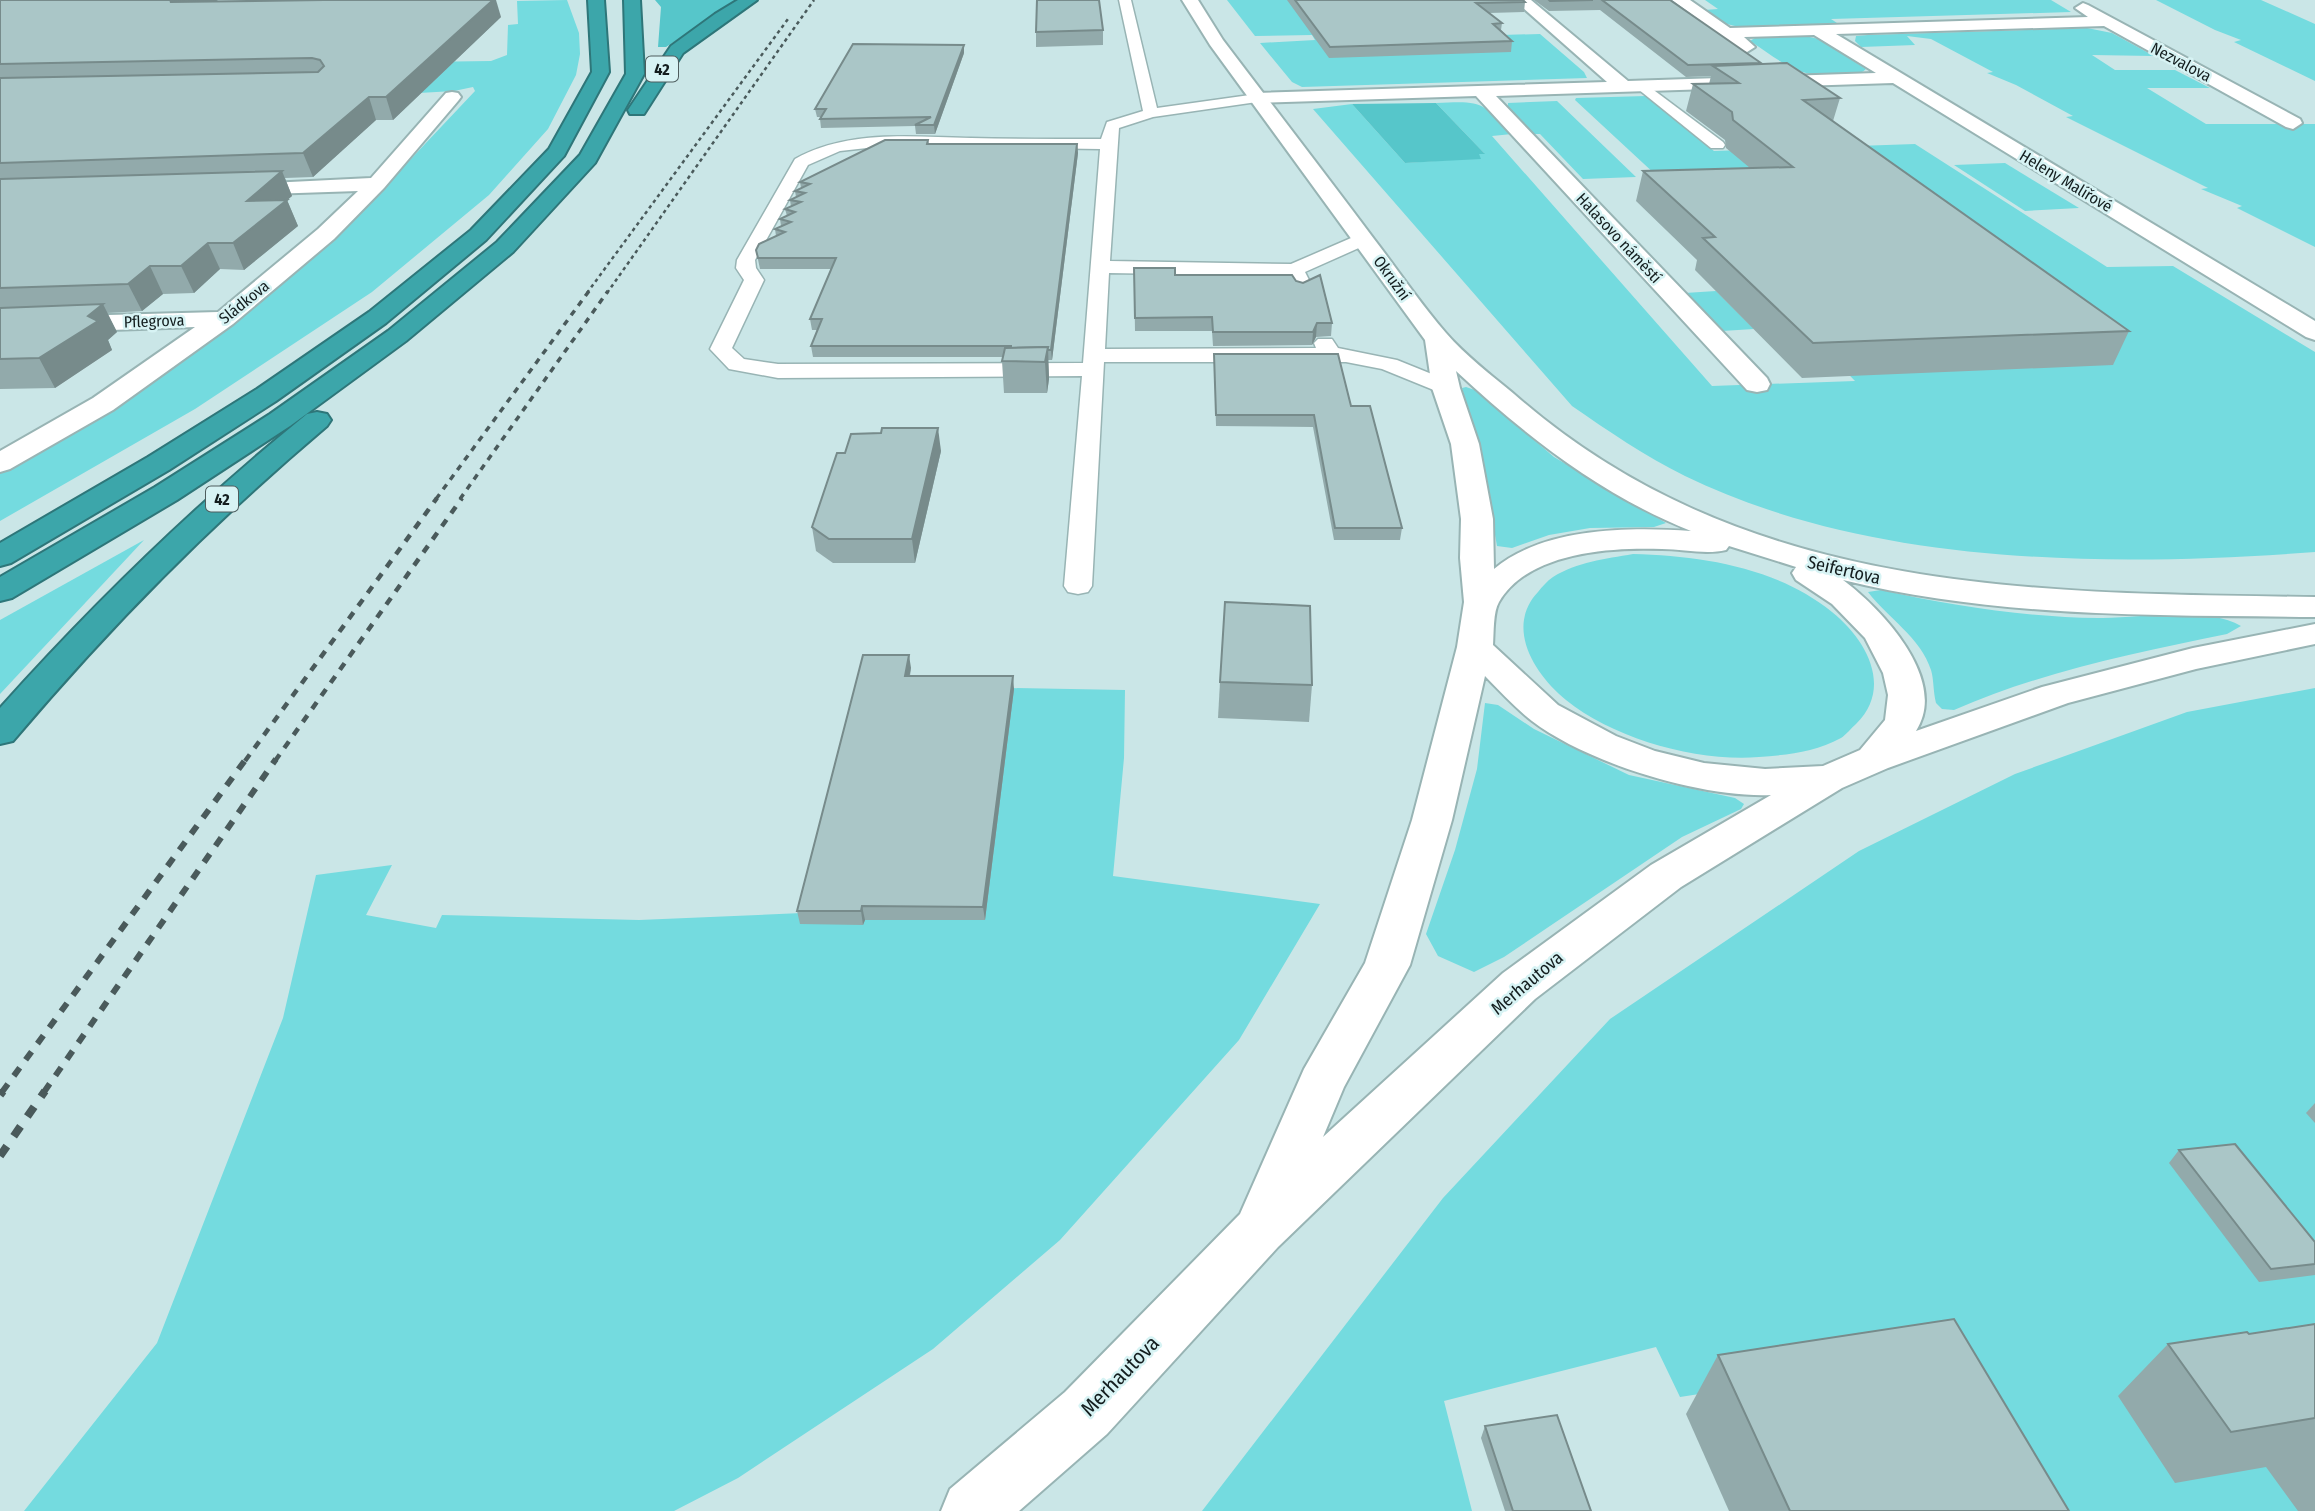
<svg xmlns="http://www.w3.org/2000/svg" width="2315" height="1511" viewBox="0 0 2315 1511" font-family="'Fira Sans Condensed',sans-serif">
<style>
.green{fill:#74dbdf}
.forest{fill:#56c6ca}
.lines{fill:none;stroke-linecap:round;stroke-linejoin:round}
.lane-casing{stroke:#98b4b4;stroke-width:3}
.street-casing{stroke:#98b4b4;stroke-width:4}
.secondary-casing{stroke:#98b4b4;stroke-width:4}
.highway-casing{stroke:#2e7679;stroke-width:4}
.lane{fill:#fff;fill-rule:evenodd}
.street{fill:#fff;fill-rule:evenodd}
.secondary{fill:#fff;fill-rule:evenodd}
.highway{fill:#3ca6aa;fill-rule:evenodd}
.rail-far4{stroke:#4a5a5b;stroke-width:2.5;stroke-dasharray:3.5 3.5;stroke-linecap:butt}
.rail-far3{stroke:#4a5a5b;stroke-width:3.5;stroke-dasharray:6 6;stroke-linecap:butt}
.rail-far2{stroke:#4a5a5b;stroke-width:4.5;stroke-dasharray:8 8;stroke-linecap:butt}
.rail-far1{stroke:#4a5a5b;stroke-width:6;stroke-dasharray:10 10;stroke-linecap:butt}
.rail{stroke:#4a5a5b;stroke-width:8;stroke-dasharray:12 12;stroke-linecap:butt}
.wall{fill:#92aaab}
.shaded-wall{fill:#778b8b}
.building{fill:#aac6c7;stroke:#778b8b;stroke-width:2}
.labels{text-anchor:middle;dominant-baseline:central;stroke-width:5;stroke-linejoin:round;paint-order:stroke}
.far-street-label{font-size:16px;fill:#131d1e;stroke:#d7f3f4}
.shield{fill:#d7f3f4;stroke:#4e5d5e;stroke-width:2}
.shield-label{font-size:16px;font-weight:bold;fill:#131d1e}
.street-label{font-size:18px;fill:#131d1e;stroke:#d7f3f4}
.near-street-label{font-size:21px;fill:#131d1e;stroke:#d7f3f4}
</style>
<rect width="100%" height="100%" fill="#cae6e7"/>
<g class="green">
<polygon points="567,0 579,33 580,54 576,75 548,129 489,195 372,292 195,409 0,521 0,472 119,402 237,318 341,233 475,91 473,87 454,91 401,94 134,66 491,61 507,55 508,25 518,24 517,1"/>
<polygon points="1227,0 1462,0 1501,35 1540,34 1584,72 1587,78 1302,87 1292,82 1260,43 1315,40 1312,35 1255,36"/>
<polygon points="1705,0 2051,0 2071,12 1831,19 1843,27 1743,28 1723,23 1704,10 1718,9"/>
<polygon points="2156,0 2261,0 2315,24 2315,81 2234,42 2241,40 2215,30"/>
<polygon points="2087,28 2112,33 2154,56 2092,55 2115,70 2175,70 2210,88 2147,88 2206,124 2315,124 2315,247 2237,208 2242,206 2201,189 2208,188 2066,117 2073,116 2016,85 1987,73 1993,72 1931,39 1907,36 1915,45 1861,47 1855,41 1856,36 1868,35"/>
<path d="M1800,35l19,4 47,30c-7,7 -17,7 -26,7 -42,2 -57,-13 -90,-35l8,-5z"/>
<path d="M1646,96l68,55 201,-7 192,123 66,-1 142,86v200c-204,15 -443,15 -630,-76 -40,-20 -77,-45 -113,-70l-259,-297 39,-5 53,59 75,-5 -2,-4 6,-1 -48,-50c46,-2 45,-2 76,31l-20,2 220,250 143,-5 -198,-205 -82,-76 1,-2z"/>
<polygon points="1557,101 1636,177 1583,179 1540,134 1532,134 1508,108 1508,103"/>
<polygon points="2005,163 2079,208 2025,211 1954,165"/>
<polygon points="1716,291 1754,329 1722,331 1685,293"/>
<polygon points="1466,387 1475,390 1554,457 1666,523 1654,527 1590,528 1549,535 1512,548 1497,546 1481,457 1462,388"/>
<polygon points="144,540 0,694 0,620"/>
<path d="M1633,554c69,2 143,13 199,58 35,28 61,76 24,112 -5,4 -10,11 -15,14 -26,14 -54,17 -82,19 -62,5 -145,-18 -193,-57 -32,-26 -61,-73 -28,-108 4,-5 9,-11 15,-15 24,-15 52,-18 80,-23z"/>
<path d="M1881,590c71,16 145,27 217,28 42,1 106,-13 143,8l-14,8c-93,19 -186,38 -273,76l-12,-1 -6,-6c-3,-11 -2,-23 -5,-33 -10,-32 -44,-53 -63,-78z"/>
<polygon points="1009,688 1125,690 1124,758 1113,876 1320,904 1239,1040 1060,1240 933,1349 738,1478 674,1511 24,1511 157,1343 283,1018 316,875 392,865 366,915 436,928 442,915 639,920 802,913"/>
<polygon points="2315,688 2315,1511 1981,1511 1898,1363 1680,1397 1656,1347 1444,1401 1472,1511 1202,1511 1443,1198 1610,1019 1859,851 2015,774 2187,712"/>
<polygon points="1485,703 1498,705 1534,729 1629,775 1735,798 1744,804 1741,809 1682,837 1504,957 1474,972 1438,956 1426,934 1455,850 1477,769"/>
</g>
<g class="forest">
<polygon points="655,0 739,0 666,47 658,47 661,7"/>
<polygon points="1436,103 1485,154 1479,154 1481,159 1405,163 1352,104"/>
</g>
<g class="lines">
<g class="lane-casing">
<g id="lane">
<path d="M1119,0h12l26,108 100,-14 7,4 -7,4 -104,15 -34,11 -9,133 181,3 67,-29h12l3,4 -3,4 -65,29 8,16 -10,6 -7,-2 -9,-16 -178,-3 -4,76 211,-1 -2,-5 4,-4h14l6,9 59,12 57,23 3,5 -3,5 -8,2 -64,-26 -36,-7h-242l-12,224 -4,6 -10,2 -10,-2 -4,-6 18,-210 -304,2 -49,-9 -19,-20 34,-69 -8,-12 1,-8 58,-101c54,-30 117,-22 176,-21 43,1 86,1 130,1l6,-17 36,-11zM885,146l215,3 -17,214 -305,1 -34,-5 -12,-11 32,-68 -8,-12 -1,-8 53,-95 32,-14z"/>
<polygon points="1643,82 1723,142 1725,145 1723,148 1711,148 1638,89 1636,86 1638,83"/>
</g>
</g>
<g class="street-casing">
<g id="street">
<polygon points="1514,0 1531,0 1628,81 1876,73 1814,35 1744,37 1755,47 1747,52 1741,50 1672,0 1690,0 1730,28 2088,17 2075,8 2083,3 2088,5 2300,119 2302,123 2293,129 2286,127 2104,26 1836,34 2315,321 2315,340 2306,337 1893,83 1496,96 1767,378 1770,384 1767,390 1757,392 1747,390 1476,96 1257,103 1248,98 1257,93 1607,82"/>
<polygon points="452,92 458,93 461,97 458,101 384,188 334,239 233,324 113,410 10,469 0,472 0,451 93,398 195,327 0,334 0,318 218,312 318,229 358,191 236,195 229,193 226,189 229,185 371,178 446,93"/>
</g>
</g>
<g class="secondary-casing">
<path id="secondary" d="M1182,0h16l25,40c50,66 101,132 151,199 24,31 46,64 72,94 19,22 45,42 68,61 229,201 514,199 801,203v20c-157,-2 -319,1 -472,-37 39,29 106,100 73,151l126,-44 151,-39 122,-24v20l-119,25 -128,34 -180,65 -46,20 -161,99 -146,112 -257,248 -171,187 -88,77h-78l9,-22 115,-97 175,-178 64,-145 61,-106 47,-143 45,-173 7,-45 -4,-44 1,-39 -10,-75 -19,-56 -7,-48 -215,-295zM1456,371c71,66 145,124 235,160 -61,-4 -147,-4 -197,38l-1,-50 -14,-75 -19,-56zM1729,546l67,21 -4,6 4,7 36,24 33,34 18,35 5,22 -3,25 -25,30 -37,16 -58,3 -61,-6 -49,-12 -39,-15 -58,-31 -65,-60c1,-13 0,-33 6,-43 29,-50 112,-55 163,-53 21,0 44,6 64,1zM1485,676c15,15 30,32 47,45 55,42 169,77 239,74l-120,70 -148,108 -180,164 21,-50 66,-122 42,-145z"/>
</g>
<g class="highway-casing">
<g id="highway">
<polygon points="588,0 604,0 609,72 564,156 486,240 386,323 276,401 169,470 11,563 0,566 0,543 148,457 257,389 369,312 471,230 549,149 592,72"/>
<polygon points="624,0 640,0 644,74 595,163 513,252 406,341 290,426 177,500 12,598 0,601 0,577 155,487 270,414 388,331 497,242 580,155 626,74"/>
<polygon points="738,0 757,0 683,53 644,114 630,114 628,110 671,46 715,14"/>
<path d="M317,412l10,2 4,6 -4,6c-117,99 -215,198 -314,315l-13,3v-36c95,-106 196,-204 307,-294z"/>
</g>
</g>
<use href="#lane" class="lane"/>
<use href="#street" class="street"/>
<use href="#secondary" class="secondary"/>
<use href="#highway" class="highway"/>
<g class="rail-far4">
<polyline points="587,293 788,19"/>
<polyline points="607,293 814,0"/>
</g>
<g class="rail-far3">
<polyline points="436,499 589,291"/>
<polyline points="460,499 608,291"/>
</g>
<g class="rail-far2">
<polyline points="245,761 437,498"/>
<polyline points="275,761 462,498"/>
</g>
<g class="rail-far1">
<polyline points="2,1092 246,759"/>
<polyline points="44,1092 276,759"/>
</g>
<g class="rail">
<polyline points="0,1095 3,1091"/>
<polyline points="0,1156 45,1091"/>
</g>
</g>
<g class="wall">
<polygon points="0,0 218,0 215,2 501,17 393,120 376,120 313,177 285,178 292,196 287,200 298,226 244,270 220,269 194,293 163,294 142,311 107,313 117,332 108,340 112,350 55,388 0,389"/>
<polygon points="1287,0 1523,0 1525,2 1524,12 1489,13 1502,23 1501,30 1512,41 1511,52 1329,58"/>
<polygon points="1534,0 1670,0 1761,63 1761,64 1840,98 1833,121 2129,331 2113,365 1802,378 1695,270 1697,260 1636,201 1643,171 1750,168 1726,148 1725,140 1686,111 1693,84 1709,84 1711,76 1686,77 1600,10 1549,11"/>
<polygon points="1103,30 1103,45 1036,47 1036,32"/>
<polygon points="964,53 935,134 916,134 915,126 821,128 820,119 821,117 817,117 815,109"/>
<polygon points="928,140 929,144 1077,144 1078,153 1052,360 1048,360 1049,379 1047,393 1004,393 1002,361 1003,357 813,357 811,346 818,330 812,330 810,319 831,269 760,269 756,250 776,236 775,229 781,226 780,219 787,216 785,209 791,207 790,200 796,197 795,191 801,188 800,182"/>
<polygon points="1134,268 1175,275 1296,281 1332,323 1331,336 1316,337 1312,345 1213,346 1212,331 1135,331"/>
<polygon points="1214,354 1351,406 1402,528 1400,540 1334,540 1313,427 1216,426"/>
<polygon points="941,451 915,563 833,563 816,551 812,527"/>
<polygon points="911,668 910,676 1014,689 985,920 865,920 863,925 800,924 797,911"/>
<polygon points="1220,682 1312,685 1309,722 1218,718"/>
<polygon points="2315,1103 2315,1123 2306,1113"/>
<polygon points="2179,1150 2315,1242 2315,1275 2259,1282 2169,1163"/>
<polygon points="2315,1324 2315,1511 2298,1511 2266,1467 2175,1483 2118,1396 2168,1344 2249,1334"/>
<polygon points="1718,1355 2069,1511 1729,1511 1686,1414"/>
<polygon points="1485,1426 1591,1511 1505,1511 1481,1438"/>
</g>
<g class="shaded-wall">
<polygon points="174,0 218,0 178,22 170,2"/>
<polygon points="493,0 496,0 501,17 393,120 386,97"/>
<polygon points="964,45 964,53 935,134 934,125"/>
<polygon points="369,97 376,120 313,177 303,153"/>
<polygon points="1077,144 1078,153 1052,360 1051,350"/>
<polygon points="282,171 292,196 285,202 287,200 298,226 244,270 233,243 247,201"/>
<polygon points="208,243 220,269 194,293 181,266"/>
<polygon points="150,266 163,294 142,311 128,284"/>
<polygon points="103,304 117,332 108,340 112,350 55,388 39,358"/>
<polygon points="1317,323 1316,337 1312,345 1313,332"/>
<polygon points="1048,347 1049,379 1047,393 1045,362"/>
<polygon points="938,428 941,451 915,563 912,539"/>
<polygon points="909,655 911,668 907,688 905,676"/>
<polygon points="1013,676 1014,689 985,920 983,907"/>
<polygon points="862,906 865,920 863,925 861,911"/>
</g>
<g class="building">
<polygon points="0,0 174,0 170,2 324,0 493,0 386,97 369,97 303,153 0,163 0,78 318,72 324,66 320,60 312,58 0,64"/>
<polygon points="1037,0 1099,0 1103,30 1036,32"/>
<polygon points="1295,0 1523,0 1525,2 1476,3 1502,23 1493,24 1512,41 1330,47"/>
<polygon points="1549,0 1593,0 1550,1"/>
<polygon points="1602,0 1670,0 1761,63 1688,65"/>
<polygon points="853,44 964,45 934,125 915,125 931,117 820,119 826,109 815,109"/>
<polygon points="1787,63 1840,98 1803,100 2129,331 1813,343 1703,238 1715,237 1643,171 1793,167 1733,120 1732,112 1693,84 1739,83 1713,66"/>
<polygon points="885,140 928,140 927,144 1077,144 1051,350 1047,350 1048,347 1011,348 1011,346 811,346 822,319 810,319 836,258 758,258 756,250 759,244 785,232 775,229 791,222 780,219 795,212 785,209 801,202 790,200 805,193 795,191 810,184 800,182"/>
<polygon points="282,171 247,201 287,200 233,243 208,243 181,266 150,266 128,284 0,288 0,179"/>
<polygon points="1134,268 1175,268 1175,275 1292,275 1296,281 1303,283 1320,275 1332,323 1317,323 1313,332 1213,332 1212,317 1135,318"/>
<polygon points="103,304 88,316 98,321 39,358 0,359 0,308"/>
<polygon points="1048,347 1045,362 1002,361 1005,348"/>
<polygon points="1214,354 1338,354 1351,406 1370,406 1402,528 1335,528 1314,415 1216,415"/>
<polygon points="882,428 938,428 912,539 829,539 812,527 837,453 845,453 851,434 881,433"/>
<polygon points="1225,602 1310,606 1312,685 1220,682"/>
<polygon points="863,655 909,655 905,676 1013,676 983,907 862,906 861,911 797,911"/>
<polygon points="2235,1144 2315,1242 2315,1264 2271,1269 2179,1150"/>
<polygon points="1954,1319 2069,1511 1790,1511 1718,1355"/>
<polygon points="2315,1324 2315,1418 2231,1432 2168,1344 2247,1332 2249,1334"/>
<polygon points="1557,1415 1591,1511 1513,1511 1485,1426"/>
</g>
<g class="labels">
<g class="far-street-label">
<text transform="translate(2181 62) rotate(28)">Nezvalova</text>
<text transform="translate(2066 181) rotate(31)">Heleny Malířové</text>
<text transform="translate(1619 238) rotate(47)">Halasovo náměstí</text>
<text transform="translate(1392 278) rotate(54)">Okružní</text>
<text transform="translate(244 302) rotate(-39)">Sládkova</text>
<text transform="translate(154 321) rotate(-2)">Pflegrova</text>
</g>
<g class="shield">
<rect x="646" y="56.5" width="32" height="25" rx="5"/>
<rect x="206" y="486.5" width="32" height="25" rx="5"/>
</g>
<g class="shield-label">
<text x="662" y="69">42</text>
<text x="222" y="499">42</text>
</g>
<g class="street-label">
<text transform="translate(1844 570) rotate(13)">Seifertova</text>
<text transform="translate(1527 983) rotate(-40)">Merhautova</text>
</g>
<g class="near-street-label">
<text transform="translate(1120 1376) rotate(-46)">Merhautova</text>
</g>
</g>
</svg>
